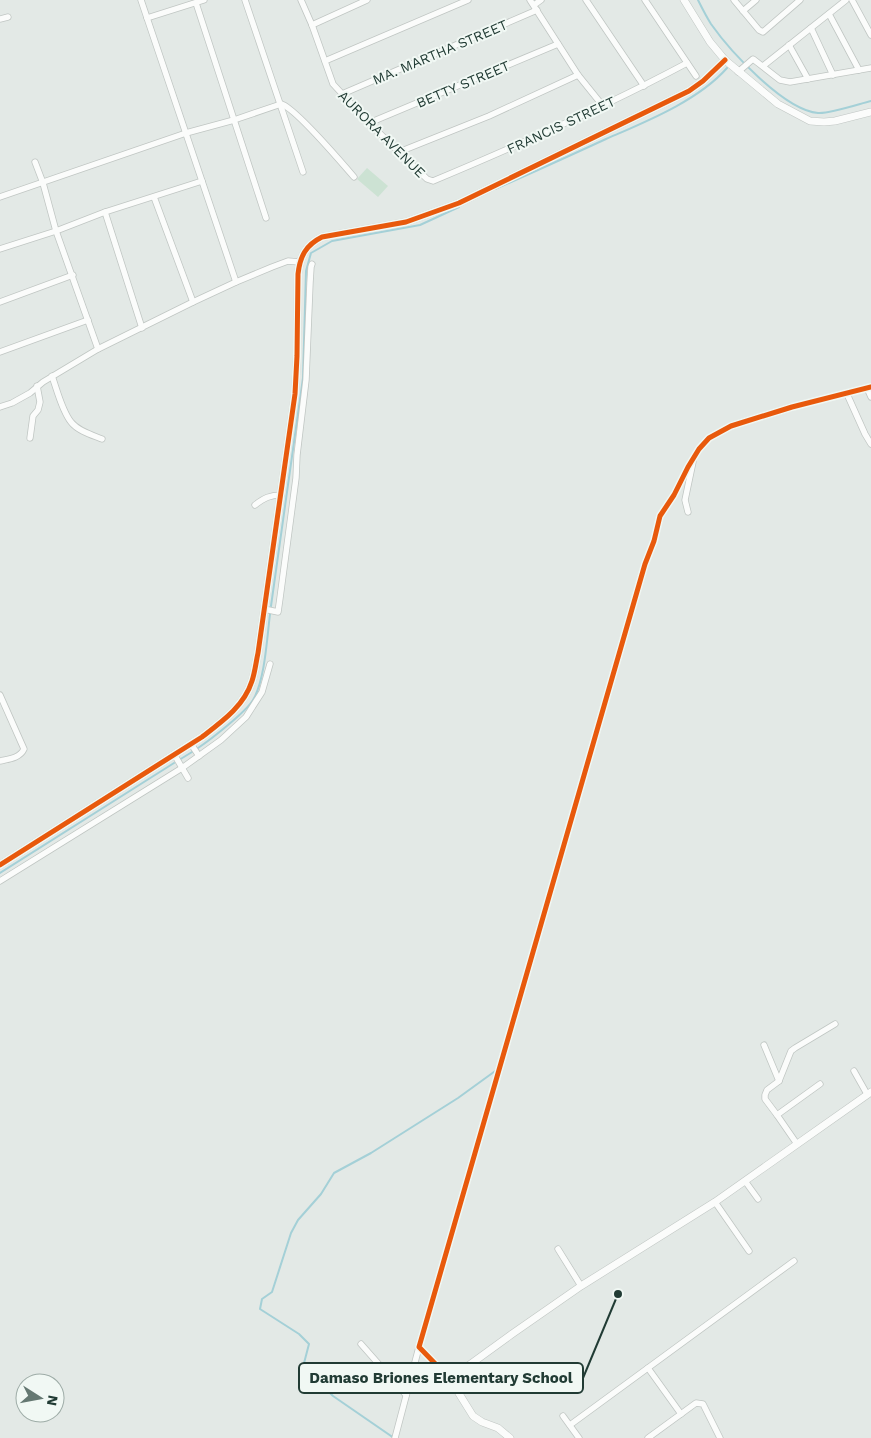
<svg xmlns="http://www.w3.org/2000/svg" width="871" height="1438" viewBox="0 0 871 1438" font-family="'Work Sans',sans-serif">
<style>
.green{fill:#cce2d3}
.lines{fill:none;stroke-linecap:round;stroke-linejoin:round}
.stream{stroke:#a4d0d7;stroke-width:2}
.minor-casing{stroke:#c0c6c3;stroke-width:7}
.tertiary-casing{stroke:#c0c6c3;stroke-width:8}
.minor{stroke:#fbfcfb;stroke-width:5.5}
.tertiary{stroke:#fbfcfb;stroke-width:7}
.cycleway-casing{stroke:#f1f8f4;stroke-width:8}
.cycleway{stroke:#e8590c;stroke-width:5}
.labels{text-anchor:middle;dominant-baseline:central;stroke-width:4;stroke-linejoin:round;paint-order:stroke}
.street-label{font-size:14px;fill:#213b34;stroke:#f1f8f4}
.leader{fill:none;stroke:#213b34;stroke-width:2}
.callout-dot{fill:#213b34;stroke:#f1f8f4;stroke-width:2}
.callout{fill:#f1f8f4;stroke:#213b34;stroke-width:2}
.callout-label{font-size:15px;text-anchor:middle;font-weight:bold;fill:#213b34}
</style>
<rect width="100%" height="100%" fill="#e3e9e6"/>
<polygon class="green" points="367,168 388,186 378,197 357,179"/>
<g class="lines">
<g class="stream">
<path d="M698,0c4,8 8,16 13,24 19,27 73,86 107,89 12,1 41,-9 53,-12"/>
<path d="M495,189c37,-16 74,-33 111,-50 39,-17 92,-38 121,-71"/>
<polyline points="271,606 303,378 306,271 311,253 332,241 420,225 459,207"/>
<path d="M198,748c12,-8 48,-36 55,-48 12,-20 14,-62 17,-86"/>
<polyline points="179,760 192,752"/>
<polyline points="0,873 174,763"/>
<polyline points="394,1438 333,1396 303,1367 309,1344 299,1334 260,1309 262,1299 272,1292 291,1233 298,1220 321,1194 334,1173 371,1153 458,1098 498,1069"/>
</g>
<g class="minor-casing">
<g id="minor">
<polyline points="141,0 236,282"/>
<polyline points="245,0 303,172"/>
<path d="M301,0l11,25 21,59 36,39 58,56 6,2c86,-36 172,-74 254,-118"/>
<polyline points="530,0 578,75 603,106"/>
<polyline points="586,0 644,86"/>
<polyline points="645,0 696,76"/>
<polyline points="734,0 759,30 763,32 800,0"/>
<polyline points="852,0 871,35"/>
<polyline points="196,3 266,218"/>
<polyline points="534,5 541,0"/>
<polyline points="743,11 756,0"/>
<polyline points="829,14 859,70"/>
<polyline points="147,18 204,0"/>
<polyline points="0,19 8,17"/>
<polyline points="312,25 367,0"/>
<polyline points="811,28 833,75"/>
<polyline points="789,45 808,79"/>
<polyline points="325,61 468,0"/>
<polyline points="763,66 846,0"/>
<polyline points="738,72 753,59 780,80 790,82 871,68"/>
<polyline points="342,94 537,10"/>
<polyline points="369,123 558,44"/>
<polyline points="399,152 489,116 578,75"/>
<polyline points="35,162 43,183 56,231 98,349"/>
<path d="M0,197l186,-64 48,-13 47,-16c13,3 61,59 73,73"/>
<polyline points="154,197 193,302"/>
<polyline points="105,212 142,328"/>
<polyline points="0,249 56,231 105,212 202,181"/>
<polyline points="0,302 73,275"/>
<polyline points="0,352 88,320"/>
<path d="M52,376c5,14 10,35 19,46 7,9 21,13 31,17"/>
<polyline points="867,388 871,397"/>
<polyline points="847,394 865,434 871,444"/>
<polyline points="0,407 12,403 30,393 43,382 98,349 193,302 236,282 272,267 288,261 299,262"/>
<polyline points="30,438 33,416 38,410 40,402 37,386"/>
<path d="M255,505c9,-7 15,-10 26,-10"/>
<polyline points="688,512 685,500 693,462"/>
<polyline points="264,609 278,612 280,598 296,478 297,455 306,380 310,283 311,267 312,264"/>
<path d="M0,695l24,54c-4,9 -15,10 -24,12"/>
<polyline points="191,744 199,756"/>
<polyline points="174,754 188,778"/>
<polyline points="0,881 182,768 221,740 246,717 262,692 270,664"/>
<polyline points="764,1045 779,1081"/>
<polyline points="854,1071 867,1094"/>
<polyline points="777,1115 820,1084"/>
<polyline points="797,1144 777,1115 765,1099 765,1095 767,1090 779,1081 791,1051 795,1048 835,1024"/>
<polyline points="745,1181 758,1199"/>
<polyline points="715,1202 749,1251"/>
<polyline points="558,1249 581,1286"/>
<polyline points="361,1344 406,1395"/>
<polyline points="648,1368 681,1414"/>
<polyline points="450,1379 419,1347 645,564 654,541 660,516 674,495 688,467 699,449 709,438 731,426 792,407 871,387"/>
<polyline points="563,1416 579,1438"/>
<polyline points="570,1425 794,1261"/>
<polyline points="395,1438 419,1347"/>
<polyline points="648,1438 696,1403 703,1404 720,1438"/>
</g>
</g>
<g class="tertiary-casing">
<g id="tertiary">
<polyline points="684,0 710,42 725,60 778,104 810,121 824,122 835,121 871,112"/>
<path d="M0,865l202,-128c21,-16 42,-31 50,-56 3,-9 4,-19 6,-28l37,-259 2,-38 1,-82c2,-18 8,-29 24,-37l84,-15 53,-19 230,-112 14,-10 22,-21"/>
<polyline points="510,1438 498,1428 482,1422 473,1416 450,1379 512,1334 581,1286 715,1202 871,1092"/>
</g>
</g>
<use href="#minor" class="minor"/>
<use href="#tertiary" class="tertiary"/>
<g class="cycleway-casing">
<g id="cycleway">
<path d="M0,865l202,-128c21,-16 42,-31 50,-56 3,-9 4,-19 6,-28l37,-259 2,-38 1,-82c2,-18 8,-29 24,-37l84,-15 53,-19 230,-112 14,-10 22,-21"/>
<polyline points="450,1379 419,1347 645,564 654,541 660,516 674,495 688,467 699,449 709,438 731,426 792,407 871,387"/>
</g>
</g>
<use href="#cycleway" class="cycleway"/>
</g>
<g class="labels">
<g class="street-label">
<text transform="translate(440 52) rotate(-23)">MA. MARTHA STREET</text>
<text transform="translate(463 84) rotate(-23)">BETTY STREET</text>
<text transform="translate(561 125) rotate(-25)">FRANCIS STREET</text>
<text transform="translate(382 134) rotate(45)">AURORA AVENUE</text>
</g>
</g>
<path class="leader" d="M618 1294L583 1378"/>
<circle class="callout-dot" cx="618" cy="1294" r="5"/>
<rect class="callout" x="299" y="1363" width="284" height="30" rx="5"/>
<g class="callout-label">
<text x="441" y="1383">Damaso Briones Elementary School</text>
</g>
<g transform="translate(40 1398) rotate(101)"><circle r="24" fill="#f1f8f4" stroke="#9eaca7"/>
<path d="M0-4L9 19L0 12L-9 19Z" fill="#657872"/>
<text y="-8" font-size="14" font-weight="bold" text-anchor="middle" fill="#213b34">N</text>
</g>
</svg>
